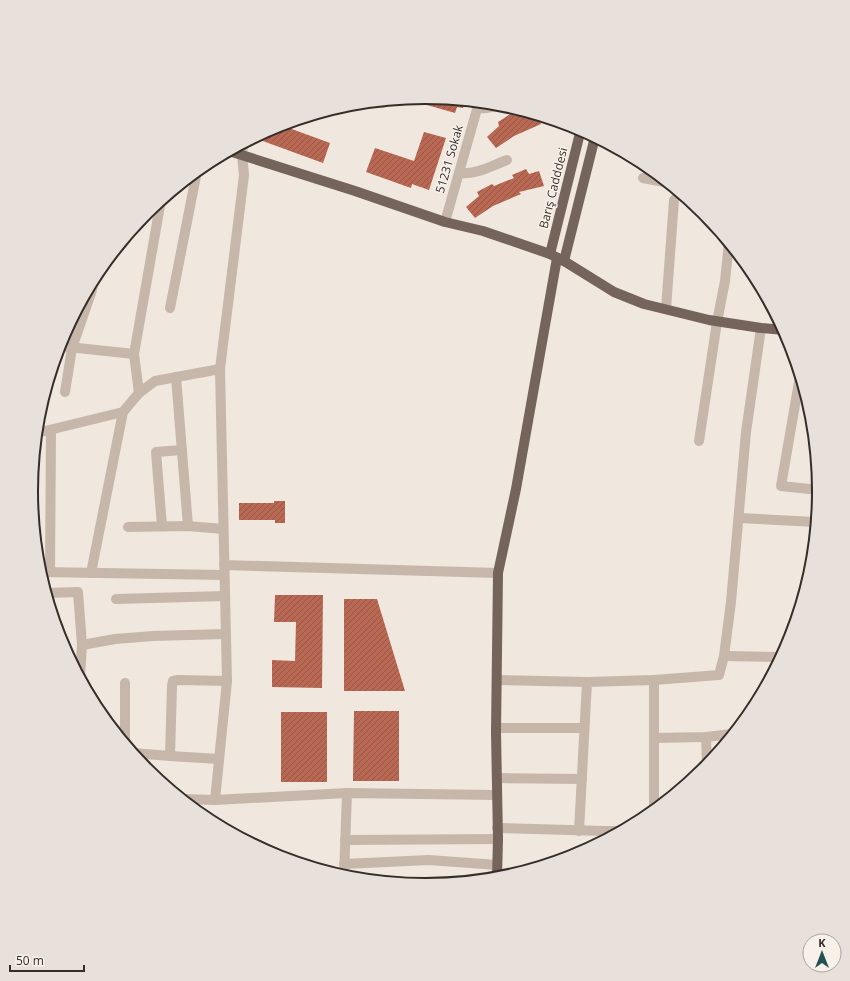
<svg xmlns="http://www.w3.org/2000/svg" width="850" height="981" viewBox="0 0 850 981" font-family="'Open Sans',sans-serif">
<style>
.building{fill:url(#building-hatch)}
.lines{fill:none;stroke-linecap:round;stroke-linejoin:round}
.minor{stroke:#c7b7ab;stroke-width:10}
.major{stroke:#75645c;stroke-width:10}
.labels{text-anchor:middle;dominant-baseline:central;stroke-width:3;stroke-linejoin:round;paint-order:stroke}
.street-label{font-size:12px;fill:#352d2a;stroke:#f8f1ea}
.rim{fill:none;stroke:#352d2a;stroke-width:2}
</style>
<defs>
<pattern id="building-hatch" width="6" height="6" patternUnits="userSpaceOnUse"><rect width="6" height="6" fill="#b86853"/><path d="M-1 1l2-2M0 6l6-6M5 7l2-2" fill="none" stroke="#965645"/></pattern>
</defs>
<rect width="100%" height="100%" fill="#f0e7de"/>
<g class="building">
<polygon points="425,96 461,100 466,100 463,108 457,107 455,113 420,103 422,97"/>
<polygon points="526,111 550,119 540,122 541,124 514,136 496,148 487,137 499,126 498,122 512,113 515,116"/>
<polygon points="292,121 289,128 330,143 323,163 260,140 263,132 274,126"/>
<polygon points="424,132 446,138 429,190 412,184 411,188 366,172 375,148 414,161"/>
<polygon points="526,169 529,174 539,171 544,186 519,192 521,194 493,206 475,218 466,207 479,196 477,192 492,184 494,186 514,178 512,175"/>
<polygon points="274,501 285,501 285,523 275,523 275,520 239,520 239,503 274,503"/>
<polygon points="275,595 323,595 322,688 272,687 272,660 295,661 296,622 274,622"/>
<polygon points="344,599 377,599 405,691 344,691"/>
<polygon points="354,711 399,711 399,781 353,781"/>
<rect x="281" y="712" width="46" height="70"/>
</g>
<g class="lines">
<g class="minor">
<polyline points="378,101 383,103"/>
<path d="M477,108c9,1 15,-1 23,-4"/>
<path d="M459,173c17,2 32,-7 48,-13"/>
<polyline points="643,178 669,183"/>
<polyline points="445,222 479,102"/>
<polyline points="170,308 197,171"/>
<polyline points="666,309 674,200"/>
<polyline points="59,346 134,354"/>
<polyline points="800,376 781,486 819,490"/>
<polyline points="176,377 188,526"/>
<polyline points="65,392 72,348 92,290 93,279"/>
<polyline points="139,393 134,354 161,200"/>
<polyline points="37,433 123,412 139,393 155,381 220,369"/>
<polyline points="699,441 717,322 725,281 729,242"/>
<polyline points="739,518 816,522"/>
<polyline points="162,526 156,452 182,450"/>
<polyline points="128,527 188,526 223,529"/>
<polyline points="224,565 498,573"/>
<polyline points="40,572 224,575"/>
<polyline points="50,572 51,430"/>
<polyline points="91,573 123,412"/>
<polyline points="46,593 78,592 82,645 80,677"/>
<polyline points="116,599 225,596"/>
<polyline points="82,645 115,639 153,636 225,634"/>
<polyline points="724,656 781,657"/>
<polyline points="497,680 587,682 654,680 719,675 724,656 731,602 746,432 761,328"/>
<polyline points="654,680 654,810"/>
<polyline points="496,728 584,728"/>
<polyline points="706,737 707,764"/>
<polyline points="654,738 706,737 732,734"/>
<polyline points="125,743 125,683"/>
<polyline points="133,753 170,756 219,759"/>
<polyline points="170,756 172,686 173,681 178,680 227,681"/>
<polyline points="497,778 582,779"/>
<polyline points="183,799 215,800 347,793 497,795"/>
<polyline points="215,800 227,681 220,369 244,175 242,155 243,143"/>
<polyline points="497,828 604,831 620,831"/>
<polyline points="579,831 587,682"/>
<polyline points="345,840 498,839"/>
<polyline points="344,864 429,860 497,865"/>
<polyline points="344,876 347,793"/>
</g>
<g class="major">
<polyline points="229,151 355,191 445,222 483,231 550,254 564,261 614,292 644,304 709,320 761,328 784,330"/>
<polyline points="550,254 581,129"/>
<polyline points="564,261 595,137"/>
<polyline points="497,877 498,839 496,732 498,573 516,489 557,258"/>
</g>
</g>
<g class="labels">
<g class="street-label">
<text transform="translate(449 159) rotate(-74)">51231 Sokak</text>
<text transform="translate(553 188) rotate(-76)">Barış Cadddesi</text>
</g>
</g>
<path d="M0 0H850V981H0ZM38 491a387 387 0 1 1 774 0a387 387 0 1 1-774 0Z" fill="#e8e1db" fill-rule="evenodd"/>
<path class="rim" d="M38 491a387 387 0 1 1 774 0a387 387 0 1 1-774 0Z"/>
<g transform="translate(822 953)"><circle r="19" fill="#f8f1ea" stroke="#aaa39d"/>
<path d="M0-3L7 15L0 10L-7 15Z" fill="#245152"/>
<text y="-6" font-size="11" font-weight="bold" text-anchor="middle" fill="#352d2a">K</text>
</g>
<path d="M10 965v6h74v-6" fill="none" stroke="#352d2a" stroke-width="2"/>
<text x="16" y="965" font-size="12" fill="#352d2a" stroke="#f8f1ea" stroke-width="3" paint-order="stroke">50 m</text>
</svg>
